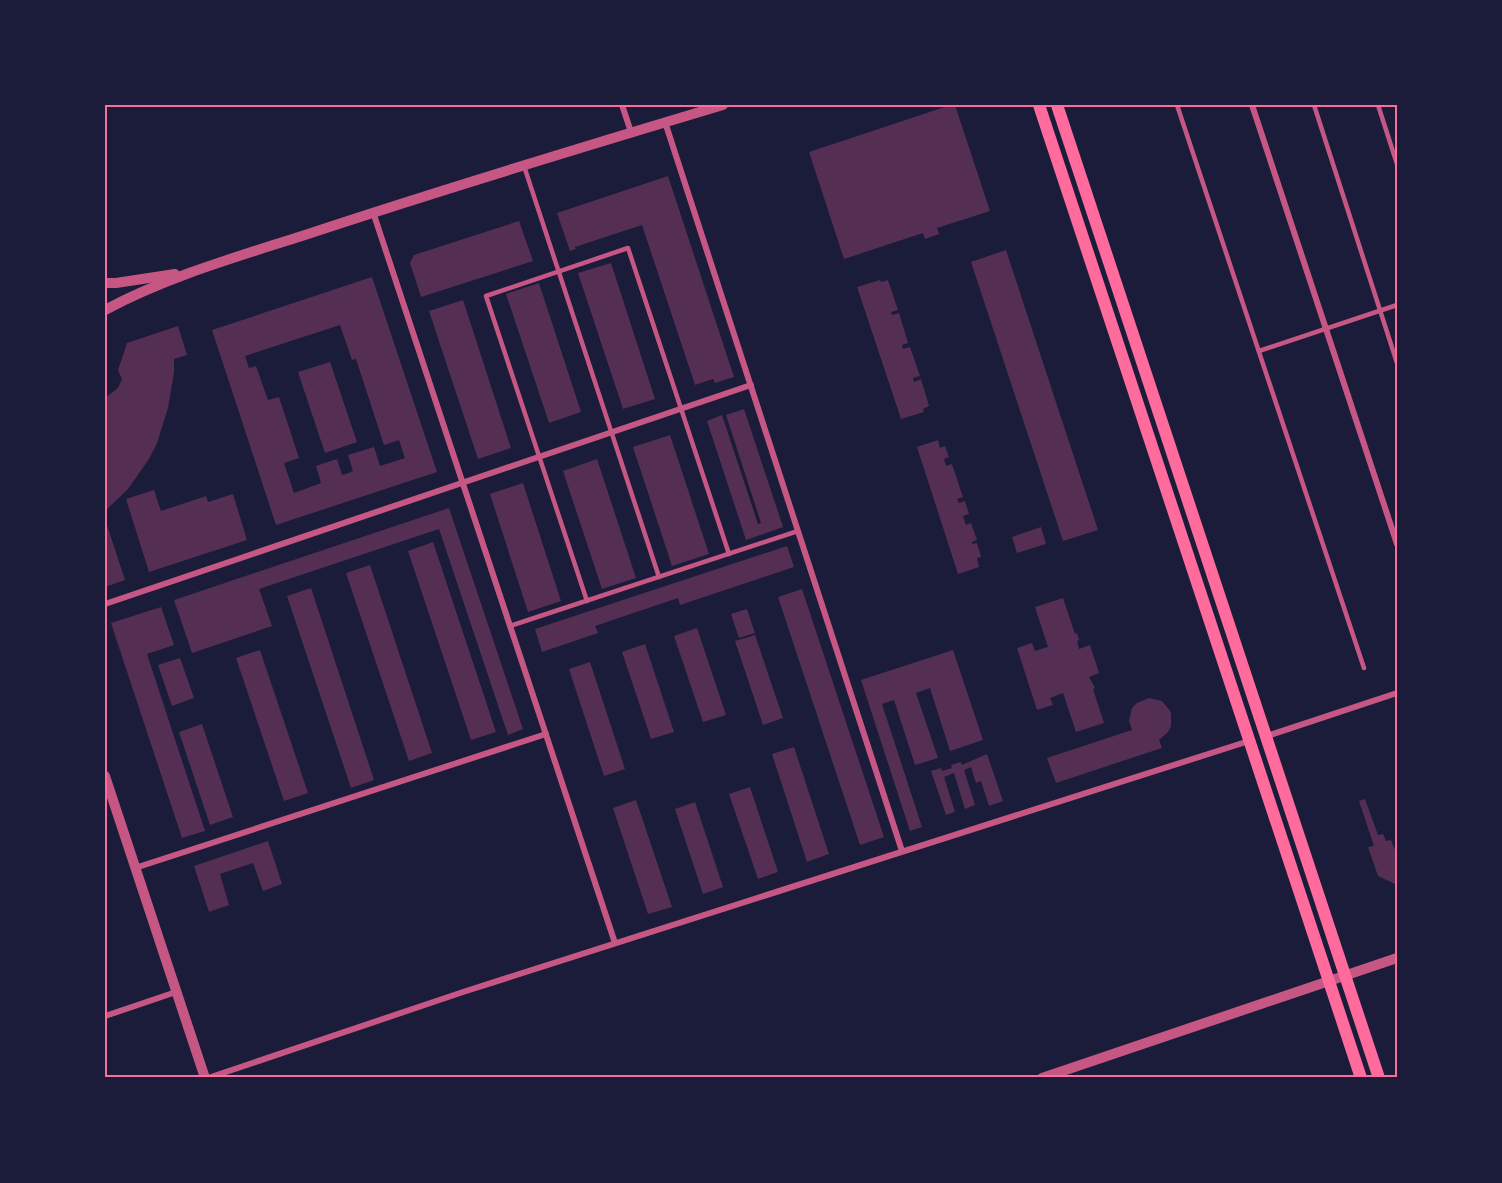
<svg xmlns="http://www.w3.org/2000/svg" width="1502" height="1183" viewBox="0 0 1502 1183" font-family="Arial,sans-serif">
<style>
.building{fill:#542f53;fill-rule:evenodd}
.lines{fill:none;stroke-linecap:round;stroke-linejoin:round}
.service{stroke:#c65784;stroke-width:4.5}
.minor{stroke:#c65784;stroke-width:6}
.tertiary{stroke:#c65784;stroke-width:10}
.secondary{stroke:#ff6b9d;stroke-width:12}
.neatline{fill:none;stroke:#ff6b9d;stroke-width:2}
</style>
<rect width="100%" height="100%" fill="#1b1b3a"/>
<g class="building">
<polygon points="951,105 955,105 990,211 937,228 939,234 925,239 923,233 844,259 809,152"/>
<polygon points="668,176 734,377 715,383 713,379 695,385 642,225 575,247 576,249 570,251 557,213"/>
<polygon points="519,221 533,261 421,297 410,263 414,255"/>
<polygon points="1006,250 1098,530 1063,541 971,262"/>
<polygon points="611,263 655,399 623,409 578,273"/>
<path d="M372,277l65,195 -161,53 -64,-195zM340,325l12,35 4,-1 28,86 15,-5 6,18 -25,8 -6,-19 -26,8 5,16 -4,2 -7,2 -5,-16 -21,7 5,17 -27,10 -10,-30 15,-5 -20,-61 -11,3 -12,-34 -7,2 -4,-12z"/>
<polygon points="880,280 881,282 888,280 898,310 891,312 892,315 899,313 908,343 902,345 903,349 910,347 920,376 913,378 914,382 921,379 929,406 923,409 924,412 901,419 857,287"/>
<polygon points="539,283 581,412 549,423 506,294"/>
<polygon points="463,300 511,448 478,459 429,311"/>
<polygon points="178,326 187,355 174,359 174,372 168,408 157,443 149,459 128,489 105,511 105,398 118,388 122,379 118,370 127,343"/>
<polygon points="330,362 357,442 325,453 298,372"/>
<polygon points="744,409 783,527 746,540 707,421 722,415 758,524 761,523 726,415"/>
<polygon points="670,435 709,554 672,566 633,447"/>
<polygon points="938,440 940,448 945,446 949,457 944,459 946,466 952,464 963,497 957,499 959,503 965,501 969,514 963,516 966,525 971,523 977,540 972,542 972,544 977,543 981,557 977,558 979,567 958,574 917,447"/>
<polygon points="597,459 636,578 602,589 563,471"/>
<polygon points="523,483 561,601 528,612 490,494"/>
<polygon points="154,490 161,511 206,496 208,502 233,494 247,540 149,572 126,499"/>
<polygon points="449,508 523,729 508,735 439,529 259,589 272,626 192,653 174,600"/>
<polygon points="105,519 125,580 105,587"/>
<polygon points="1041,527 1046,544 1017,553 1012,537"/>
<polygon points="433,542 496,732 471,740 408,551"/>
<polygon points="787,546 794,567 680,605 678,598 595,626 598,633 542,652 535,629"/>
<polygon points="370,565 432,753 409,761 346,573"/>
<polygon points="311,588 374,780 351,788 287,596"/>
<polygon points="802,589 884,837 860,845 778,597"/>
<polygon points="1063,598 1075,634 1077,633 1079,640 1077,641 1079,649 1090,645 1099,673 1089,677 1095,688 1093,689 1104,723 1076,732 1063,693 1050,698 1053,705 1037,710 1017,648 1032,643 1035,651 1048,647 1035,607"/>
<polygon points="161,607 174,645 147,654 205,831 182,838 111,623"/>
<polygon points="747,609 755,633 739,638 731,614"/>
<polygon points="697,628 726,715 703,722 674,636"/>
<polygon points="755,635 783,718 763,725 735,641"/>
<polygon points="645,644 674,732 651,739 622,652"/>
<polygon points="260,650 308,793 284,801 236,658"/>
<polygon points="953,650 983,740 950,751 930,688 916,693 938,758 915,765 894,700 882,704 922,827 910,831 861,680"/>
<polygon points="180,658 194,698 172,706 158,665"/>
<polygon points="590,662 625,769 604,776 569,669"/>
<polygon points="1149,698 1162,701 1171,712 1171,726 1168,732 1159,740 1162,748 1056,783 1047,758 1132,730 1129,721 1132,708 1137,703"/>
<polygon points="202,724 233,817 210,825 179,732"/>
<polygon points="794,747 829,854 807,862 772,754"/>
<polygon points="987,754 1003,801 989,806 981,781 976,783 971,767 964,770 975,805 965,809 954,773 944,777 955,812 946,815 931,771 941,768 942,771 952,768 951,765 961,762 962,765"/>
<polygon points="750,787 778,872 758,879 729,794"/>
<polygon points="1365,799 1378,835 1383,834 1386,841 1391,840 1397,855 1397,885 1378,876 1368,847 1374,846 1359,801"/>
<polygon points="636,800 672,907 648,914 613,808"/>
<polygon points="695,802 723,887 703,894 675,809"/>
<polygon points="268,841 282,884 263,891 253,863 220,874 229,905 209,912 194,866"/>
</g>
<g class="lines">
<g class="service">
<polyline points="1177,105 1364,668"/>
<polyline points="1314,105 1397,363"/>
<polyline points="1378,105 1397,164"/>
<polyline points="524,166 659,577"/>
<polyline points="1259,351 1397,305"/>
<polyline points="587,601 486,296 628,248 729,554"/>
<polyline points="510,626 798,531"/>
</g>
<g class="minor">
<polyline points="622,105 631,132"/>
<polyline points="1252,105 1397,544"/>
<polyline points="665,122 902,851"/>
<polyline points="373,212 615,943"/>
<polyline points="105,604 751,385"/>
<polyline points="1267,736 1397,693"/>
<polyline points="135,868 546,734"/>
<polyline points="105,1016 176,992"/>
<polyline points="208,1078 463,992 1249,741"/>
</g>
<g class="tertiary">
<polyline points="105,283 116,283 175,274"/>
<path d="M105,310c65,-35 139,-55 209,-78 136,-45 272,-86 409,-127"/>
<polyline points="105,776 205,1078"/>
<polyline points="1042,1078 1397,958"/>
</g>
<g class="secondary">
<polyline points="1039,105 1361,1078"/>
<polyline points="1057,105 1379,1078"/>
</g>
</g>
<rect width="1502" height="1183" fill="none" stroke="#1b1b3a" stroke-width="213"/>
<rect x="106" y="106" width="1290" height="970" class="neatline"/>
</svg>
